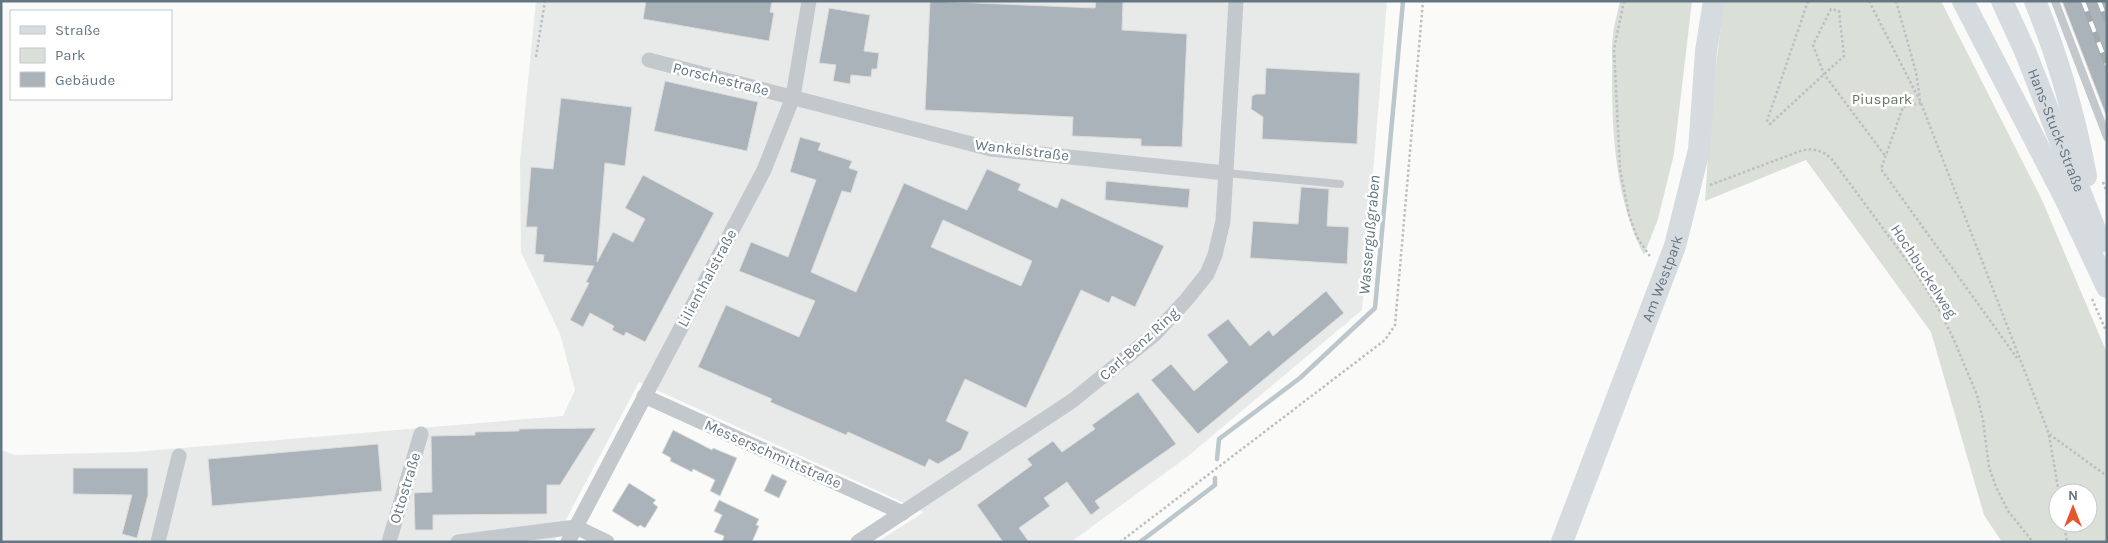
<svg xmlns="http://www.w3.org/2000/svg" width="2108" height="543" viewBox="0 0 2108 543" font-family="Karla,sans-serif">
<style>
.built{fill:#e8e9e9}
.green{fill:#dadfd7;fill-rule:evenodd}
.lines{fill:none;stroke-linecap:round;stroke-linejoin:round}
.stream{stroke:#bbc7cb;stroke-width:4.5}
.building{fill:#aab3b9;stroke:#dcdcda;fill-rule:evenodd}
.path{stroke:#bbbfc2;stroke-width:2.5;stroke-dasharray:2.5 2.5;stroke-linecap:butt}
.lane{stroke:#c3c8cc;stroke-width:8}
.street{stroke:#c3c8cc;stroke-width:15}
.secondary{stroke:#d6dbdf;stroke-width:22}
.rail-casing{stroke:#a2aab0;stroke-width:5.5}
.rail{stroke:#fff;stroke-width:4;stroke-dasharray:11;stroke-linecap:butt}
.labels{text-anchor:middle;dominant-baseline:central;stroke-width:5;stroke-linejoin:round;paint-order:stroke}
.street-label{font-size:15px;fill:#657683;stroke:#fff}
.park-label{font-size:15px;fill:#687a64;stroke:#fff}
.water-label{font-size:16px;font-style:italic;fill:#60757c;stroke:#fff}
</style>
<rect width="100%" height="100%" fill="#fafaf8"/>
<polygon class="built" points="536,1 1387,1 1362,310 1187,457 1071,542 877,542 924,512 639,382 554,542 1,542 1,450 15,455 134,452 563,416 575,390 560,334 521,252 520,161"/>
<g class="green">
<path d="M1620,1h72l-18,153 -16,65 -14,36c-28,-54 -32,-118 -32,-178 1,-14 -1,-29 1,-42 1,-11 5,-23 7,-34z"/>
<path d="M1724,1h217l101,199 65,153v189h-105l-18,-27 -53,-183 -125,-172 -101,41 7,-104zM2058,493h30v30h-30z"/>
</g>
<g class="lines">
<g class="stream">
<polyline points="1217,459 1219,439 1300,378 1375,308 1403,1"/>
<polyline points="1140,542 1215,485 1215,478"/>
</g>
</g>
<g class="building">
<polygon points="646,1 772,1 770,12 774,13 769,41 643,19"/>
<polygon points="930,1 1095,8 1096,1 1123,1 1122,30 1187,34 1182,147 1141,146 1141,139 1072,136 1073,117 925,110"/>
<polygon points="2062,1 2107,1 2107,115 2106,115"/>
<polygon points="829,8 870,15 864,51 879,53 877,69 872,69 871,77 851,75 850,84 833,81 836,65 819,63"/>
<polygon points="1266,68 1360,73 1357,144 1262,139 1263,117 1251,109 1252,96 1256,94 1265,94"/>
<polygon points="665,81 758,102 747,151 654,131"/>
<polygon points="561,98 632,107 625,166 605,163 597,262 613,232 633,242 645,219 625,208 643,175 714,213 645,342 626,332 624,336 612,330 614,326 590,313 583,327 570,320 589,283 586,282 594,266 543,262 544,255 535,254 537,227 526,227 531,167 553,169"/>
<path d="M800,137l21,6 -3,7 34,11 -3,7 9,3 -7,22 -9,-2 -31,81 45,20 48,-109 63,27 20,-41 34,15 -3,6 39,18 4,-10 103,48 -29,61 -23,-11 -3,7 -28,-13 -55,118 -61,-29 -19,42 23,11 -8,18 -23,14 -9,-5 -4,8 -77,-35 -2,3 -76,-33 2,-3 -74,-32 28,-62 73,32 16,-36 -76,-30 12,-29 37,15 28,-77 -26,-8zM943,220l89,41 -11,25 -90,-39z"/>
<polygon points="1106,181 1190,189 1188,208 1105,200"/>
<polygon points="1301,187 1329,189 1327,226 1349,227 1347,264 1250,258 1253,221 1298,224"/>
<polygon points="1326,291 1344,313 1198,434 1151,380 1171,364 1194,391 1228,362 1207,335 1228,319 1250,346 1269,330 1273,336"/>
<polygon points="1138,392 1176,444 1095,501 1100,508 1091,515 1067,482 1044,498 1050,506 1019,528 1029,542 1003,542 977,505 1032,465 1027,459 1053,441 1062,452 1095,429 1092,425"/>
<polygon points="596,428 560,485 547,485 547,514 433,515 433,530 415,530 414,493 432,492 431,436 475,435 475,432 519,431 519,429"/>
<polygon points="673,430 712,450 713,448 737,458 720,496 710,491 715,480 693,469 692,472 670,461 671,458 662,453"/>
<polygon points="378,444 382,491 212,506 208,459"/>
<polygon points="73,468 148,468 148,495 137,538 122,534 132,495 73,494"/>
<polygon points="772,474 787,481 779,498 764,491"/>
<polygon points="629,483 656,500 653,503 658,507 645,528 640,525 638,527 612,511"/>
<polygon points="719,500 759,519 756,525 759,526 752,542 722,542 724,536 714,532 722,515 714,511"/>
</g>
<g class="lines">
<g class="path">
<polyline points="1624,1 1614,49 1620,169 1629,215 1637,237 1651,258"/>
<polyline points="1808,1 1767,121 1770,124 1844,56 1839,11 1831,9 1813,45 1824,74 1886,157"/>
<polyline points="1869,1 1921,103 2049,434 2107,476"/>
<polyline points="1896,1 1916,72 1920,99"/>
<polyline points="536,57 545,1"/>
<polyline points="1921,103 1903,107 1881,169 2017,358"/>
<polyline points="2103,182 2107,193"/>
<path d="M1710,185l93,-35c12,-2 19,1 28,8l85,115 22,35 16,32 23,55 6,25 6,47 7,20 12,24 25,31"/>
<polyline points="2092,299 2107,333"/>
<polyline points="2049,435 2059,493"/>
<polyline points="2064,523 2067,542"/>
<polyline points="1120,542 1385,340 1395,325 1423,1"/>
</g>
<g class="lane">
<polyline points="2055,1 2107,137"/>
<polyline points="1226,173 1340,184"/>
</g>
<g class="street">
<polyline points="649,60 991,149 1226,173"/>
<polyline points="644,396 903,513"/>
<polyline points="158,542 179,456"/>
<polyline points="389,542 421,434"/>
<polyline points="458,542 576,527 607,542"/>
<polyline points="568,542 764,170 793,97 809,1"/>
<polyline points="858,542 1072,401 1155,334 1187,299 1207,274 1215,255 1223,221 1236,1"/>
</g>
<g class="secondary">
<polyline points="1963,1 2066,200 2107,287"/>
<path id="s1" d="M2002,1l23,50 75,191"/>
<path d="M2035,1c23,56 40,116 51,175"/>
<path id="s2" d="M1562,542l113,-296 24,-96 7,-99 8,-50"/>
</g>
<g class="rail-casing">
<g id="rail">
<polyline points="2083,1 2107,65"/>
<polyline points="2099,1 2107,22"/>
</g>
</g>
<use href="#rail" class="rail"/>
</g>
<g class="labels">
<g class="street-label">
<text transform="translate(721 79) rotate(14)">Porschestraße</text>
<text stroke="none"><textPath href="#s1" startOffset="140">Hans-Stuck-Straße</textPath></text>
<text transform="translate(1022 150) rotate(7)">Wankelstraße</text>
<text transform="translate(1924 271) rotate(57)">Hochbuckelweg</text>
<text stroke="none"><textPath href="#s2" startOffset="282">Am Westpark</textPath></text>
<text transform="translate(707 278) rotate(-62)">Lilienthalstraße</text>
<text transform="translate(1139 344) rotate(-42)">Carl-Benz Ring</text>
<text transform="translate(773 454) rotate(24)">Messerschmittstraße</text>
<text transform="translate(405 488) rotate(-73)">Ottostraße</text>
</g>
<g class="park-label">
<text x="1882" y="99">Piuspark</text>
</g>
<g class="water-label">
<text transform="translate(1369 235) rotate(-85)">Wassergußgraben</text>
</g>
</g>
<rect width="2108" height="543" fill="none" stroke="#657683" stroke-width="5"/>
<rect x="10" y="10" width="162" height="90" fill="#ffffff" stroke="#c1c8cd"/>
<rect x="20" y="26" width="25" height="8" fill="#d6dbdf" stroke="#c1c8cd"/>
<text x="55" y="35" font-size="15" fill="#657683">Straße</text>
<rect x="20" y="48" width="25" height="15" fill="#dadfd7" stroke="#c1c8cd"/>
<text x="55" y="60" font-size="15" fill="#657683">Park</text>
<rect x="20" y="72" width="25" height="15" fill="#aab3b9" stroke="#c1c8cd"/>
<text x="55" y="85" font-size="15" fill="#657683">Gebäude</text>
<g transform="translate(2073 508)"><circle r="24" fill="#ffffff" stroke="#c1c8cd"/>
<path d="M0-4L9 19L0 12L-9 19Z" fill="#e4572e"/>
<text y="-8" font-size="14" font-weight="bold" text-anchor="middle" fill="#657683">N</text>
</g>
</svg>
